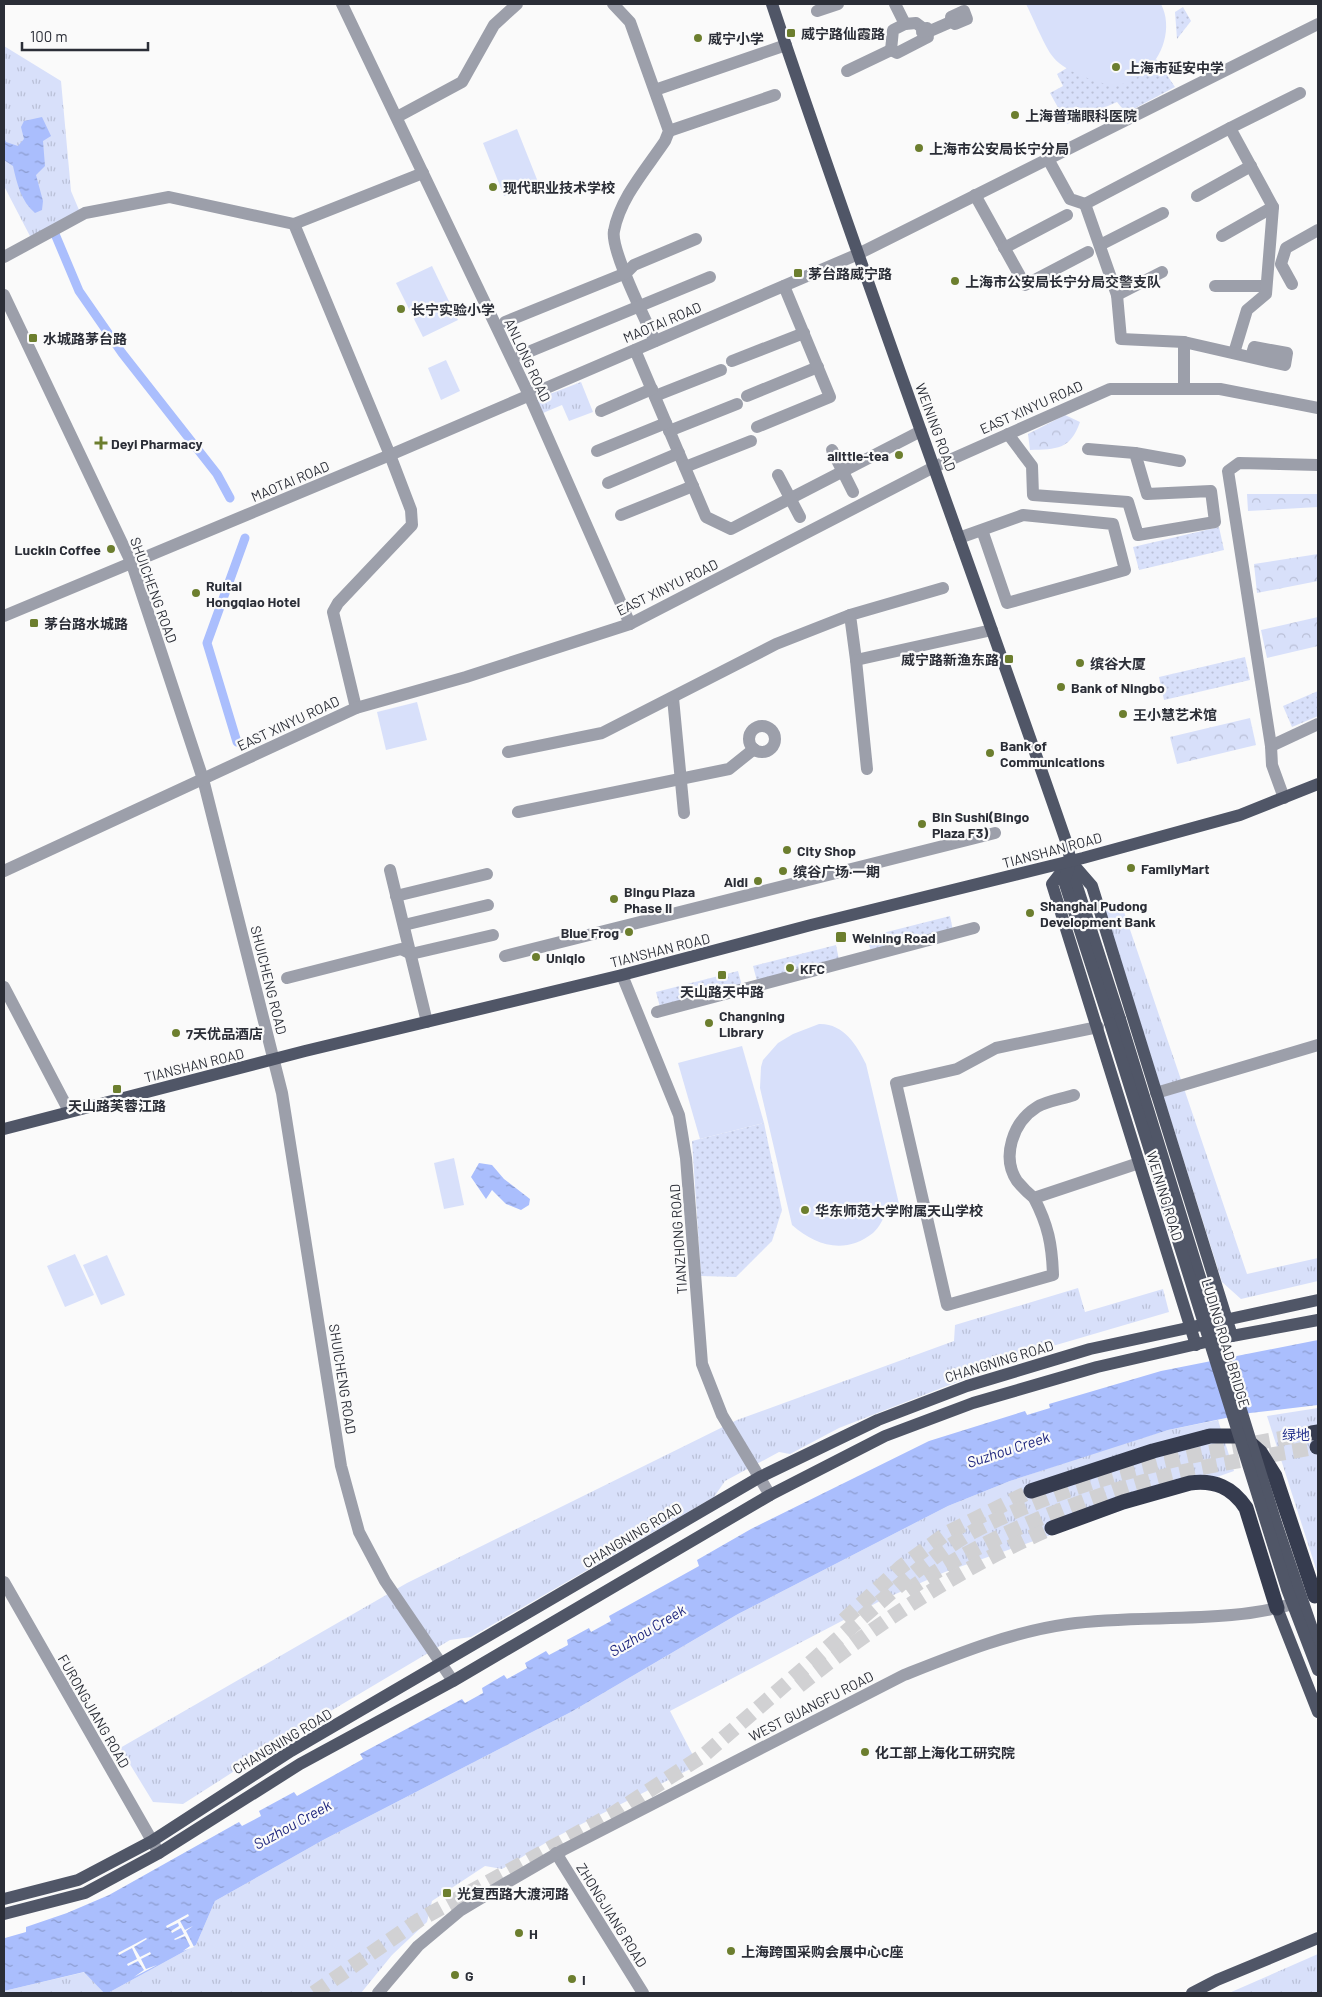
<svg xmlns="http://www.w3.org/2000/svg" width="1322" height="1997" viewBox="0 0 1322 1997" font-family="Barlow,'Noto Sans SC',sans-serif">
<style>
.grass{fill:url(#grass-dots)}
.forest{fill:url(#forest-crowns)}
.park{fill:url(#park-tufts)}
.pitch{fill:#d8e0fa}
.water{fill:url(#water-ripples)}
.pier{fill:#fafafa}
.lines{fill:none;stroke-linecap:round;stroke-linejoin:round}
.canal{stroke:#aabefd;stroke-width:9}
.highway-tunnel{stroke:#d1d1d3;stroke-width:15;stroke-dasharray:15 8;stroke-linecap:butt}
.minor{stroke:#9c9faa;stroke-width:12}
.major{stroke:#505667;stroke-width:12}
.highway{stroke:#363c4f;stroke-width:15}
.major-bridge{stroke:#505667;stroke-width:12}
.poi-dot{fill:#6c7e2e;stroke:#fafafa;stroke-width:2}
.labels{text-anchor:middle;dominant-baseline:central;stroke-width:4.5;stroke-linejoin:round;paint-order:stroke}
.poi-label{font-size:14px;font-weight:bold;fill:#2b2e37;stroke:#fafafa;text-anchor:start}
.street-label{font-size:14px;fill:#2b2e37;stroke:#fafafa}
.park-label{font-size:14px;fill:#29368f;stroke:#fafafa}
.water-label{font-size:15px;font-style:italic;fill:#1d257d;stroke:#fafafa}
</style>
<defs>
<pattern id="grass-dots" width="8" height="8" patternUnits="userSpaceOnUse" patternTransform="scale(1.25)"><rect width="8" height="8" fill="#d8e0fa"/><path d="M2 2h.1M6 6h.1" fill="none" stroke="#bac0d7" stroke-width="1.8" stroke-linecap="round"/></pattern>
<pattern id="forest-crowns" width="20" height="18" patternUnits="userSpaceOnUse" patternTransform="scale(1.25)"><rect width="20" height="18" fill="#d8e0fa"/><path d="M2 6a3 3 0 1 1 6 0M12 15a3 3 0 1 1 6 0" fill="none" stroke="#bac0d7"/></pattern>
<pattern id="park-tufts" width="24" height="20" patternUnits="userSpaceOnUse" patternTransform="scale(1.25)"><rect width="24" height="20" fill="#d8e0fa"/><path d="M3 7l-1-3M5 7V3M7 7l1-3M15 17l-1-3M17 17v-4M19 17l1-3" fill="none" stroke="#bac0d7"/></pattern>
<pattern id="water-ripples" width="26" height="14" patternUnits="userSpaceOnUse" patternTransform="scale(1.25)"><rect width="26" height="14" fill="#aabefd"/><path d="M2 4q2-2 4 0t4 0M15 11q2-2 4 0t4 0" fill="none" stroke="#8b9bce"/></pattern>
</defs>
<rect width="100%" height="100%" fill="#fafafa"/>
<g class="grass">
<polygon points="1183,7 1191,21 1177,39 1175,12"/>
<polygon points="1156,59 1175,87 1126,113 1117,102 1067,124 1050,93 1063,86 1057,74 1067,68 1083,76 1143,74"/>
<polygon points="1219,527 1224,550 1139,570 1133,547"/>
<polygon points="1245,657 1250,680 1164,700 1159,677"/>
<polygon points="1318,691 1318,716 1292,727 1283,706"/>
<polygon points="950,916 953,931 871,952 867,937"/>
<polygon points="836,945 839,960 757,981 753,966"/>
<polygon points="738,971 742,986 660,1007 656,992"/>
<polygon points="764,1123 782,1210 772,1241 736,1277 701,1276 692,1141"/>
</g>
<g class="forest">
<path d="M1065,415l15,7c-10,28 -23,27 -50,28l-2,-16z"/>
<polygon points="1318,489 1318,507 1248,511 1247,494 1317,494"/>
<polygon points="1318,554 1318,581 1257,593 1254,564"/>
<polygon points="1318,617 1318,646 1267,658 1261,630"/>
<polygon points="1250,718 1256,745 1177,764 1170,737"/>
</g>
<g class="park">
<polygon points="4,46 61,81 71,191 79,210 31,238 4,186"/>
<polygon points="581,382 593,412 569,421 562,405 543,413 537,399"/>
<polygon points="1122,906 1247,1274 1318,1258 1318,1281 1241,1299 1222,1282 1105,911"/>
<polygon points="1078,1288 1085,1312 1163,1289 1169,1312 1039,1350 839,1428 790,1454 779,1452 725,1481 714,1497 471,1637 450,1640 297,1731 183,1804 153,1802 120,1748 407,1583 737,1420 954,1341 955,1325"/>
<polygon points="1318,1408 1318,1575 1267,1416"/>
<polygon points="1218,1420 1234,1471 945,1572 880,1601 670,1711 698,1765 552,1839 502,1869 485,1866 432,1901 427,1922 392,1955 361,1993 108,1993 196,1945 215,1901 325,1839 571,1712 738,1614 948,1506 1010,1481 1118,1445 1168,1430"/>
<polygon points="1318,1954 1318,1993 1229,1993"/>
<polygon points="85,1972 104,1993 4,1993 4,1991"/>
</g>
<g class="pitch">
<path d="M1026,4h135c12,23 2,54 -18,69 -7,6 -19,10 -28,14 -21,-7 -52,-14 -65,-34 -9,-15 -16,-33 -24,-49z"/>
<polygon points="517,129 538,182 504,196 483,143"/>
<polygon points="432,266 458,320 423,337 396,283"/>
<polygon points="446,360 460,391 441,400 428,368"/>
<polygon points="417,702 427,740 386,750 377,712"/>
<path d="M819,1024c24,-1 38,21 47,40l34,144 -12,2c-5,8 -8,17 -15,23 -28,22 -57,13 -81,-8l-32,-137 1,-21 2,-7 15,-17 15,-9z"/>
<polygon points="742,1046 764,1123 700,1139 678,1063"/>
<polygon points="454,1158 464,1205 444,1209 434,1163"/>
<polygon points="75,1254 94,1295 65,1307 47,1266"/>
<polygon points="107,1255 125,1295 101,1305 83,1265"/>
</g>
<g class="water">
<path d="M42,117l9,19 -8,5 2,25 -9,9 7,26 -1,9 -7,3c-14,-12 -18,-29 -22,-47l-9,-6v-23l2,5 12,4 6,-7 -3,-12 3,-6z"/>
<polygon points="479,1163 492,1165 504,1179 530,1199 529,1205 521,1210 506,1204 492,1190 486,1199 471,1177"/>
<polygon points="1318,1340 1318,1405 1250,1413 1168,1430 1010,1481 948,1506 738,1614 571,1712 325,1839 215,1901 196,1945 108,1993 104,1993 84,1972 4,1991 4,1933 5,1938 26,1932 26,1927 67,1913 109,1895 239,1822 242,1826 261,1816 259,1811 294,1792 297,1796 363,1759 360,1754 462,1699 465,1703 483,1693 482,1688 504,1675 507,1679 527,1668 525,1663 546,1651 549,1655 568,1645 567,1640 589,1628 591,1632 611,1621 609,1616 699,1566 697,1560 751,1529 929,1441 1025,1411 1027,1415 1050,1408 1049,1404 1161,1371"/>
</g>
<g class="pier">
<polygon points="188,1914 189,1916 180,1921 185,1930 193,1926 186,1931 194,1947 183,1951 190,1946 185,1936 175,1940 174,1939 184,1934 181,1928 172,1933 171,1931 179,1926 178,1923 167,1928 166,1926"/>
<polygon points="146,1938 147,1939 134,1947 140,1957 150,1952 151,1954 141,1959 146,1969 157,1965 134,1977 144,1970 138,1961 128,1966 127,1964 137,1959 132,1948 119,1955 118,1953"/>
</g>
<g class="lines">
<g class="canal">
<polyline points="55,234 79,291 122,353 217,474 230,498"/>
<polyline points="237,742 207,643 245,538"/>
</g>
<g class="highway-tunnel">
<path d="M907,1591c65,-46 137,-77 212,-102 64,-21 132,-30 198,-42"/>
<polyline points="844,1620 901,1567 947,1533 1031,1491"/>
<path d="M799,1686c77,-62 161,-119 253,-158"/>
<path d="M314,1993l105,-73 192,-105 93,-60 205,-178c21,-17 42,-33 65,-46 105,-55 222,-78 338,-98"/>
</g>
<g class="minor">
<polyline points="342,4 529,395 630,624"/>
<path d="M613,4l17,18 39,109 -4,10c-18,27 -45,57 -51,90 -4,19 32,89 41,110"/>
<polyline points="895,4 905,24"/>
<polyline points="817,11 838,4"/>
<polygon points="964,11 967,19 955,24 951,17"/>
<polyline points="924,29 916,23 905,24 893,30 891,50 897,53 928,37"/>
<polyline points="922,32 927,28 930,31 953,21"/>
<polyline points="847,71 891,50"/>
<polyline points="655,90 786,45"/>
<polyline points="397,117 462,82 494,25 517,4"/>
<polyline points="1230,128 1300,93"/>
<polyline points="669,131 775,95"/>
<polyline points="1048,159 1070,199 1085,204"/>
<polyline points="975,195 1025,285 1088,252"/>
<polyline points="1197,196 1251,166"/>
<polyline points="294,224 390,455 411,510 412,525 338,603 333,612 356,708"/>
<polyline points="1222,236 1273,207"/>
<polyline points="1100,245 1163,213"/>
<polyline points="1004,248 1067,215"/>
<polyline points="4,257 85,213 169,197 294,224 423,173"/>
<polyline points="1292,284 1281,264 1286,248 1318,230"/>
<polyline points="1215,286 1266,286"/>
<polyline points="4,295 132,564 203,779 282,1093 341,1466 359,1532 385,1581 453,1681"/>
<polyline points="1117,295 1162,272"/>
<polyline points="505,322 626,273 634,265 696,239"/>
<polyline points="1184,342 1121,339 1117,295 1085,204 1230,128 1273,207 1266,294 1247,310 1234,353"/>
<polyline points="635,350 706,517 731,529 921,431"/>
<polyline points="521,355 710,277"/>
<polyline points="732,361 804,333"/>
<polyline points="1184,389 1184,342 1285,365 1287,353 1254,347 1251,357"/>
<polyline points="655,396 721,370"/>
<polyline points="747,396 818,367"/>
<polyline points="601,411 652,389"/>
<polyline points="757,427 830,397 784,286"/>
<polyline points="669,431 737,404"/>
<polyline points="1008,434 1032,466 1033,495 1128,502 1138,535 1215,522 1211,491 1147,494 1135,453 1088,449"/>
<polyline points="832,450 853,492"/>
<polyline points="597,451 666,423"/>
<polyline points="1135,453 1180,461"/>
<polyline points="685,467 751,441"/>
<polyline points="778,475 800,517"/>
<polyline points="608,483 679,453"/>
<polyline points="621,515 693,486"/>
<polyline points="959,538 1023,515 1113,524 1125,570 1007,603 982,530"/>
<polyline points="943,588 850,615 856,660 992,630"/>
<polyline points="4,616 390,455 856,255 1318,24"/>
<polyline points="856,660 867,769"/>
<polyline points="673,698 684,813"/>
<circle cx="762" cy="739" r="13"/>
<polyline points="1271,746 1318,724"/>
<polyline points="508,752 602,733 776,644 850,615"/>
<polyline points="1284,798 1272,765 1271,746 1228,471 1239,463 1318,465"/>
<polyline points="518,812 729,769 754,749"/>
<polyline points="390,870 427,1022"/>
<polyline points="4,871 356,708 466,677 630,624 934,467 1110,389 1220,389 1318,408"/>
<polyline points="396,896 487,874"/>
<polyline points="404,925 488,905"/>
<polyline points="505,956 995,833"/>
<polyline points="622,975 679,1115 686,1158 702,1364 722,1415 770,1495"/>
<polyline points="287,978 401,949 411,954 493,935"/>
<polyline points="4,987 69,1111"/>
<polyline points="657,1012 974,928"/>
<path d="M1098,1027l-102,21 -39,21 -61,14 51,222 106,-30c-1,-31 -5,-50 -19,-77l105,-35"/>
<polyline points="1156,1093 1318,1045"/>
<path d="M1034,1198c-6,-5 -12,-11 -17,-17 -16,-24 -4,-59 20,-74 10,-6 25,-8 37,-12"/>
<polyline points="4,1582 159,1853"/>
<polyline points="556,1853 643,1993"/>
<path d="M378,1993l40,-47 43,-36 45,-27 57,-33 341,-175c53,-21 107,-43 164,-51 77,-11 159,2 234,-23"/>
</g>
<g class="major">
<path d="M772,4c94,281 198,559 295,840l7,33 46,142"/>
<polyline points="1070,861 1052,884 1196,1345"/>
<polyline points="1072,863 1092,886 1232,1336"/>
<polyline points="1069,866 1064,881 1110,1023"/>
<polyline points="4,1129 305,1051 622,975 811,925 1083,858 1240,815 1318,784"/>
<polyline points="1277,1608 1318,1712"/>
<polyline points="4,1899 78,1880 152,1841 291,1751 760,1477 878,1420 967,1386 1090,1349 1318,1300"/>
<polyline points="4,1914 85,1893 159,1853 300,1764 453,1681 770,1495 885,1436 973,1403 1097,1367 1232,1336 1318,1320"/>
<polyline points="1192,1993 1217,1980 1318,1938"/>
</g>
<g class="highway">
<polyline points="1312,1433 1318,1432"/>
<polyline points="1317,1447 1318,1447"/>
<polyline points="1031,1491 1153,1451 1210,1436 1238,1436 1250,1443 1260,1452 1275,1476 1315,1596"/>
<path d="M1052,1528l71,-26 67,-19c25,-3 42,4 56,25l31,100"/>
</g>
<g class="major-bridge">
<polyline points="1120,1019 1276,1523 1318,1646"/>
<polyline points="1110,1023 1287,1589 1318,1670"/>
</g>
</g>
<g class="poi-dot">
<rect x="786" y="28" width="10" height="10" rx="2.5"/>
<circle cx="698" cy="38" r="5"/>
<circle cx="1116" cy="67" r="5"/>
<circle cx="1015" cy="115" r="5"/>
<circle cx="919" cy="148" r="5"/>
<circle cx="493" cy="187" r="5"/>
<rect x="793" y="268" width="10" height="10" rx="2.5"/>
<circle cx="955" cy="281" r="5"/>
<circle cx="401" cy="309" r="5"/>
<rect x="28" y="333" width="10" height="10" rx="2.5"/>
<path d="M98.5 435.5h5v5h5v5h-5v5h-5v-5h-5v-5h5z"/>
<circle cx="899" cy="455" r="5"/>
<circle cx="111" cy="549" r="5"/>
<circle cx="196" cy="593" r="5"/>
<rect x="29" y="618" width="10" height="10" rx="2.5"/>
<rect x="1004" y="654" width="10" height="10" rx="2.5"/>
<circle cx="1080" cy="663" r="5"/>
<circle cx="1061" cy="687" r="5"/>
<circle cx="1123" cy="714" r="5"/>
<circle cx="990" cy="753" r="5"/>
<circle cx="922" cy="824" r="5"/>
<circle cx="787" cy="850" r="5"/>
<circle cx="1131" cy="868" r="5"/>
<circle cx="783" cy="871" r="5"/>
<circle cx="758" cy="881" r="5"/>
<circle cx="614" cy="899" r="5"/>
<circle cx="1030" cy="913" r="5"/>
<circle cx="629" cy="932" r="5"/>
<rect x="835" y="931" width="12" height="12" rx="2.5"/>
<circle cx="536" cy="957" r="5"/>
<circle cx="790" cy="968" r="5"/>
<rect x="717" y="970" width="10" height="10" rx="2.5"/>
<circle cx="709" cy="1023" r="5"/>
<circle cx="176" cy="1033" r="5"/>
<rect x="112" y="1084" width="10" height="10" rx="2.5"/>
<circle cx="805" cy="1210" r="5"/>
<circle cx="865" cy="1752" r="5"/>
<rect x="442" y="1888" width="10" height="10" rx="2.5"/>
<circle cx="519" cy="1933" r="5"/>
<circle cx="731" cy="1951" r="5"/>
<circle cx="455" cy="1975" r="5"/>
<circle cx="572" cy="1979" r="5"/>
</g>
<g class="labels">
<g class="poi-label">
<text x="801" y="33">威宁路仙霞路</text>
<text x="708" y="38">威宁小学</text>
<text x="1126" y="67">上海市延安中学</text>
<text x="1025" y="115">上海普瑞眼科医院</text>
<text x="929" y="148">上海市公安局长宁分局</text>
<text x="503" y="187">现代职业技术学校</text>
<text x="808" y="273">茅台路威宁路</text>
<text x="965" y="281">上海市公安局长宁分局交警支队</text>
<text x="411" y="309">长宁实验小学</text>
<text x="43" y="338">水城路茅台路</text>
<text x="111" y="443">Deyi Pharmacy</text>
<text x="889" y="455" text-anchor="end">alittle-tea</text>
<text x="101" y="549" text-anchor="end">Luckin Coffee</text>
<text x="206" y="585">Ruitai<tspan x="206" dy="16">Hongqiao Hotel</tspan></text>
<text x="44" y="623">茅台路水城路</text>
<text x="999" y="659" text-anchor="end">威宁路新渔东路</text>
<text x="1090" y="663">缤谷大厦</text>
<text x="1071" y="687">Bank of Ningbo</text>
<text x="1133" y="714">王小慧艺术馆</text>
<text x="1000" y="745">Bank of<tspan x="1000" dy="16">Communications</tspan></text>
<text x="932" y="816">Bin Sushi(Bingo<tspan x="932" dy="16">Plaza F3)</tspan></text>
<text x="797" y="850">City Shop</text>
<text x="1141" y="868">FamilyMart</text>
<text x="793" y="871">缤谷广场·一期</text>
<text x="748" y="881" text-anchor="end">Aldi</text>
<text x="624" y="891">Bingu Plaza<tspan x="624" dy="16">Phase II</tspan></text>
<text x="1040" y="905">Shanghai Pudong<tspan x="1040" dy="16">Development Bank</tspan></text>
<text x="619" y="932" text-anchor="end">Blue Frog</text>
<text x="852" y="937">Weining Road</text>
<text x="546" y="957">Uniqlo</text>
<text x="800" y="968">KFC</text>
<text x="722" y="991" text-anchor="middle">天山路天中路</text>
<text x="719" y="1015">Changning<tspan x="719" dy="16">Library</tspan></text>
<text x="186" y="1033">7天优品酒店</text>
<text x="117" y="1105" text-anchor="middle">天山路芙蓉江路</text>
<text x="815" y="1210">华东师范大学附属天山学校</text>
<text x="875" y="1752">化工部上海化工研究院</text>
<text x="457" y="1893">光复西路大渡河路</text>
<text x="529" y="1933">H</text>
<text x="741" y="1951">上海跨国采购会展中心C座</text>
<text x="465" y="1975">G</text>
<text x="582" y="1979">I</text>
</g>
<g class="street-label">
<text transform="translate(662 322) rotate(-23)">MAOTAI ROAD</text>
<text transform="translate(528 360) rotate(65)">ANLONG ROAD</text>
<text transform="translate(1031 407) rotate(-24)">EAST XINYU ROAD</text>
<text transform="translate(936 427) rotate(70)">WEINING ROAD</text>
<text transform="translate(290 481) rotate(-23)">MAOTAI ROAD</text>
<text transform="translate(667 587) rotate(-26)">EAST XINYU ROAD</text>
<text transform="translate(154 590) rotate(70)">SHUICHENG ROAD</text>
<text transform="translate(288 723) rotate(-25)">EAST XINYU ROAD</text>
<text transform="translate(1052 850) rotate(-15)">TIANSHAN ROAD</text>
<text transform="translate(660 950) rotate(-14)">TIANSHAN ROAD</text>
<text transform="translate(269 980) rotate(76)">SHUICHENG ROAD</text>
<text transform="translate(194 1065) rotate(-14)">TIANSHAN ROAD</text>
<text transform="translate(1165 1196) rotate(73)">WEINING ROAD</text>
<text transform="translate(678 1239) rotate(-94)">TIANZHONG ROAD</text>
<text transform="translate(1226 1343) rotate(73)">LUDING ROAD BRIDGE</text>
<text transform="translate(999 1361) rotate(-17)">CHANGNING ROAD</text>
<text transform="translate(343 1379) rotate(81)">SHUICHENG ROAD</text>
<text transform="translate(632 1535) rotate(-31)">CHANGNING ROAD</text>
<text transform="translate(811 1706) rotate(-27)">WEST GUANGFU ROAD</text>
<text transform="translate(94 1711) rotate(60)">FURONGJIANG ROAD</text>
<text transform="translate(282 1741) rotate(-31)">CHANGNING ROAD</text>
<text transform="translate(612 1915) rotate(58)">ZHONGJIANG ROAD</text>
</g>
<g class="park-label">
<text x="1296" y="1434">绿地</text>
</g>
<g class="water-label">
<text transform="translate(1008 1449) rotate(-18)">Suzhou Creek</text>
<text transform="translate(647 1630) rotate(-31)">Suzhou Creek</text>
<text transform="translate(292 1824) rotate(-29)">Suzhou Creek</text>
</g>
</g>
<rect width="1322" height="1997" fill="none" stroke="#2b2e37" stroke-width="10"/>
<path d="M22 42v8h126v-8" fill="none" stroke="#2b2e37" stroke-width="2.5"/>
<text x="30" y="42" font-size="15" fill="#2b2e37" stroke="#fafafa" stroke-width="4" paint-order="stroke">100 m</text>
</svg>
